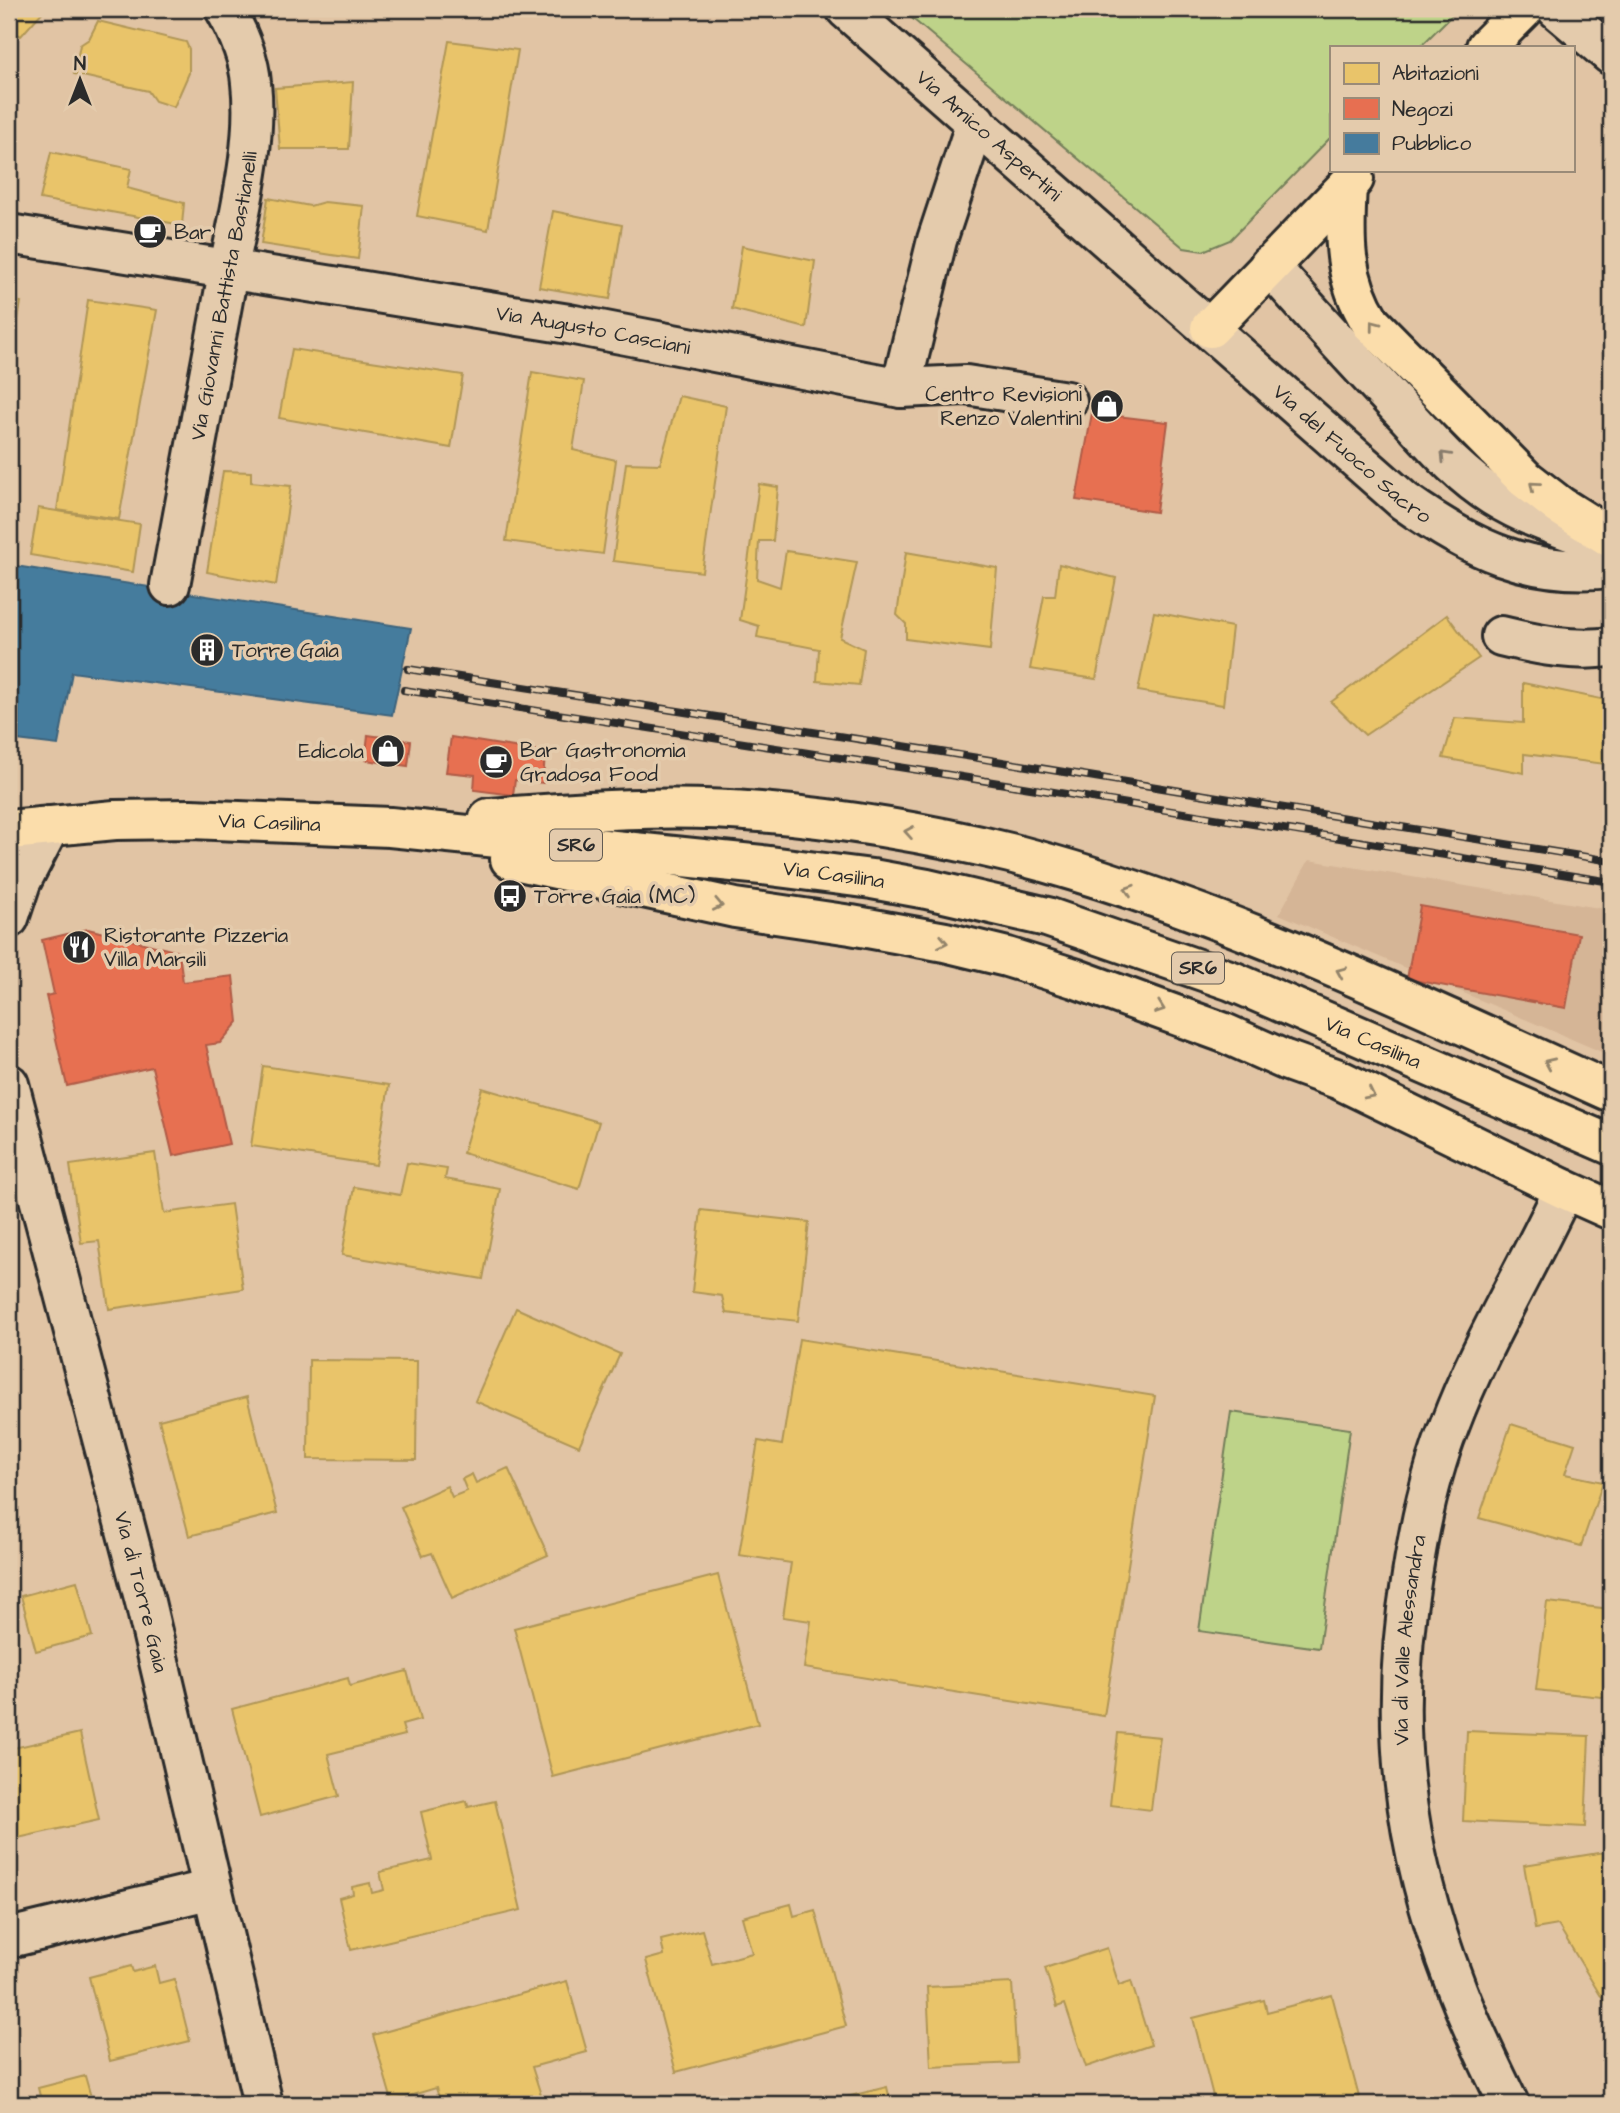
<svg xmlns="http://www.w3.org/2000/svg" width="1620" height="2113" viewBox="0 0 1620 2113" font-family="'Architects Daughter',sans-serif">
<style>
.built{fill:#d5b596}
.green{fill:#bed389;stroke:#747f5a;stroke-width:2}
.homes{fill:#e9c46a;stroke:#b09657;stroke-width:2}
.shops{fill:#e76f51;stroke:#af5b46;stroke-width:2}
.public{fill:#457b9d;stroke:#3d637b;stroke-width:2}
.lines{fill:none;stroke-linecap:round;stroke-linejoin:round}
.minor-casing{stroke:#2b2b2b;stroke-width:44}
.major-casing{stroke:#2b2b2b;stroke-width:44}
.minor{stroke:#e4cbac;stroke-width:38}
.major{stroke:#fbddab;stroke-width:38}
.rail-casing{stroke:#2b2b2b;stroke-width:8}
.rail{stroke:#e4cbac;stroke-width:5;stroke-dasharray:16;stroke-linecap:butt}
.oneway{stroke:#93846b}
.oneway2{stroke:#887b6c}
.labels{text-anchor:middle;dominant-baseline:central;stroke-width:7;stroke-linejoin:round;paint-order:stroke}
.shield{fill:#e4cbac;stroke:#625b52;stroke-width:2}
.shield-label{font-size:19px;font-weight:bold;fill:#2b2b2b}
.street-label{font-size:21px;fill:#2b2b2b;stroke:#e4cbac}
.poi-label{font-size:21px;fill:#2b2b2b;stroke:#e4cbac;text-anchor:start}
</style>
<rect width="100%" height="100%" fill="#e1c4a4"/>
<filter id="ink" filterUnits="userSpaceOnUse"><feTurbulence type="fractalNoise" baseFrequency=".0143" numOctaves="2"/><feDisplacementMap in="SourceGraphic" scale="14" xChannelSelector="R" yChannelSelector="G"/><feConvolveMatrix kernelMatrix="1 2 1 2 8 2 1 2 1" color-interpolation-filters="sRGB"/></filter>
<g filter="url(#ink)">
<polygon class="built" points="1309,860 1611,910 1611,1056 1279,914"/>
<g class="green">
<polygon points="901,9 1458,9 1420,47 1331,47 1331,137 1230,240 1203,251 1184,248"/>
<polygon points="1231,1412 1350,1429 1319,1648 1199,1631"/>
</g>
<g class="homes">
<polygon points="9,9 45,9 21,36 9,30"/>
<polygon points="98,21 186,42 189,49 189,73 174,107 155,101 148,91 74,74 80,45 89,39"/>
<polygon points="449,41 518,50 488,230 417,216"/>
<polygon points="353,82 349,149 280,149 275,88"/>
<polygon points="51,152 131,169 127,188 184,203 182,225 40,199"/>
<polygon points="268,198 310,206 324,202 364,206 358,259 261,244"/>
<polygon points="553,211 622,225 610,299 539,287"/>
<polygon points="742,246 815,261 806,328 732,309"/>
<polygon points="9,300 21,302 9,371"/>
<polygon points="88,300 157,310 119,519 57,510"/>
<polygon points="292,349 463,375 451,448 279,418"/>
<polygon points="532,372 584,381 573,450 616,460 603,554 506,541"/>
<polygon points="679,396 726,406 702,572 613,561 626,463 660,464"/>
<polygon points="223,471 251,472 251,482 291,486 276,585 207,572"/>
<polygon points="759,484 778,487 773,541 759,541 757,579 780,587 786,551 857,562 840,638 864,649 859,685 817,681 819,649 757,637 759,626 740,620"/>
<polygon points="38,508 140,524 133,572 30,555"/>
<polygon points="906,552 997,568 990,650 906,639 906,624 897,615"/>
<polygon points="1059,564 1116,578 1096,679 1030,669 1044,596 1055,596"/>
<polygon points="1154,612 1232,627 1223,705 1138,691"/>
<polygon points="1447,615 1479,658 1365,735 1331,702"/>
<polygon points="1523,683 1611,701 1611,731 1605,764 1524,754 1524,773 1443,758 1455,718 1523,723"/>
<polygon points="263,1066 389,1085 376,1165 251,1146"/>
<polygon points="482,1088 599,1122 579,1189 463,1153"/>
<polygon points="155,1153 164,1213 231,1204 243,1289 109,1309 99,1241 81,1243 70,1165"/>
<polygon points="407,1163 447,1169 445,1179 500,1189 483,1279 342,1255 354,1187 400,1195"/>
<polygon points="701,1210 809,1222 798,1321 726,1313 722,1296 692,1292"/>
<polygon points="516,1308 620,1354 579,1446 475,1401"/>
<polygon points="799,1339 1155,1396 1104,1716 804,1668 811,1621 783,1617 791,1563 739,1555 758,1441 782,1445"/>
<polygon points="309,1360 417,1361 416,1460 308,1459"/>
<polygon points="247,1397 277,1513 189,1536 159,1420"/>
<polygon points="1511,1424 1575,1444 1565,1474 1603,1482 1581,1546 1479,1518"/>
<polygon points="508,1468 548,1555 452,1598 432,1553 423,1556 401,1507 447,1486 452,1497 467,1491 462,1479 472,1474 476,1483"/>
<polygon points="718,1575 758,1724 553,1777 514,1628"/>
<polygon points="77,1581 92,1636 36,1651 21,1596"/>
<polygon points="1547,1602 1611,1609 1611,1698 1536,1690"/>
<polygon points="407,1671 420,1720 402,1725 405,1735 328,1754 339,1796 260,1817 232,1709 348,1678 350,1686"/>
<polygon points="1467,1731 1589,1736 1585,1827 1463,1821"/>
<polygon points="80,1733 99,1820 9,1840 9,1749"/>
<polygon points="1118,1733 1160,1737 1151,1810 1110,1805"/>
<polygon points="467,1801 468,1807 495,1801 521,1910 351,1950 339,1898 353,1894 352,1887 370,1883 372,1893 384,1890 380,1872 432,1860 421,1812"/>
<polygon points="1611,1851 1611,2013 1558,1925 1535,1929 1524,1865"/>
<polygon points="791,1904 794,1916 815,1910 846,2026 676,2072 646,1960 664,1955 661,1940 702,1930 712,1964 752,1953 742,1917"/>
<polygon points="1107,1948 1119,1985 1131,1981 1151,2045 1086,2067 1065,2004 1057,2007 1045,1968"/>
<polygon points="131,1966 133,1972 155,1966 159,1983 174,1979 190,2041 110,2061 89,1977"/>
<polygon points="567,1981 587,2052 532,2067 541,2095 508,2104 441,2104 436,2088 392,2101 373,2035"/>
<polygon points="1012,1983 1017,2063 931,2067 927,1987"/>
<polygon points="1332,1995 1359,2097 1329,2104 1215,2104 1193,2018 1264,2000 1267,2012"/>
<polygon points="85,2076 93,2104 9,2104 40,2096 38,2088"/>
<polygon points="887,2087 891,2104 818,2104"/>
</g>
<g class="shops">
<polygon points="1092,413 1168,422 1156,512 1076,500"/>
<polygon points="368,735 411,741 408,766 365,760"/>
<polygon points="451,737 545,752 543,783 515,780 513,795 474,790 475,775 446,772"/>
<polygon points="1420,906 1579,934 1566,1008 1407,979"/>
<polygon points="88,929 179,952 183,982 233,976 238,1022 220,1043 206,1045 229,1144 173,1156 152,1067 67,1086 46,996 54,994 42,940"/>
</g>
<polygon class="public" points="9,565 411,628 392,715 72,672 58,745 9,739"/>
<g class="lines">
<g class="minor-casing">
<g id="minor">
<path id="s1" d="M846,9l558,492c66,47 124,76 207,67"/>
<polyline points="1557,9 1611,55"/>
<path id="s2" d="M9,234l560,90 332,64 36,-148 39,-118"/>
<path d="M1269,265c45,51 91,101 138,151 26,28 52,59 86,80 35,22 74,34 113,48"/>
<polyline points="901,388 966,385 1067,401"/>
<path id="s3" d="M170,585c19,-102 38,-205 57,-307 11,-60 31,-134 24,-195 -2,-26 -13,-51 -26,-74"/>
<path d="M1501,636c37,9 72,16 110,11"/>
<polyline points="9,918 21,882 50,826"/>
<path id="s4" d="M9,1084l136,518 118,502"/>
<polyline points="9,1938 212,1889"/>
<path id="s5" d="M1509,2104c-19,-39 -39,-79 -54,-120 -53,-138 -67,-263 -43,-409 8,-51 18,-100 37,-148 31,-83 78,-158 115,-238"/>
</g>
</g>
<g class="major-casing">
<g id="major">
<polyline points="1486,47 1524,9"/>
<path d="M1347,186c-3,52 -5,91 24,137l153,155 36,28 51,32"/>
<polyline points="1210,328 1354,179"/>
<path d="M489,818c92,-7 180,-14 271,-6 84,7 168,21 250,41 209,54 405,151 601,239"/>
<path id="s6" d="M9,830l106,-10 76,-1 199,8 372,38 110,14 55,10 120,28 185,64 379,164"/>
<polyline points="510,859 735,908 851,925 945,942 1007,957 1074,978 1222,1032 1285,1060 1338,1079 1564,1189 1611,1210"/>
</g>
</g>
<use href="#minor" class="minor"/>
<use href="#major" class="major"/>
<g class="rail-casing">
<g id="rail">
<polyline points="408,669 935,751 1611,861"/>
<polyline points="404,690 931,772 1611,882"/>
</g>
</g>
<use href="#rail" class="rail"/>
</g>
<defs><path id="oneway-chevron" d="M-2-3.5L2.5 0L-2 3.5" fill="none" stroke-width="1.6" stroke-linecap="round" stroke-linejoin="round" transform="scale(1.75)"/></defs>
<g class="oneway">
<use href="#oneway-chevron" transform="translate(1374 325) rotate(-127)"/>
<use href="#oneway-chevron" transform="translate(1534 486) rotate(-140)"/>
<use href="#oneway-chevron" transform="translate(909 832) rotate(-170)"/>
<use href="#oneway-chevron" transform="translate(1129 890) rotate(-162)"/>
<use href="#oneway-chevron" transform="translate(718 905) rotate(12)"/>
<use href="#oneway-chevron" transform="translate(943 942) rotate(11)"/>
<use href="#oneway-chevron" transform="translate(1341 972) rotate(-157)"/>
<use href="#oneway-chevron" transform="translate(1160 1008) rotate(20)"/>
<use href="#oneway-chevron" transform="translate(1549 1063) rotate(-156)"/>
<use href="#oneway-chevron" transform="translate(1370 1094) rotate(26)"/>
</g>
<use class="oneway2" href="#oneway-chevron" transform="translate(1445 456) rotate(-134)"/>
</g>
<defs>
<g id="cafe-disc" transform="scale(1.75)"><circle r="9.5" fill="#2b2b2b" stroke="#e4cbac"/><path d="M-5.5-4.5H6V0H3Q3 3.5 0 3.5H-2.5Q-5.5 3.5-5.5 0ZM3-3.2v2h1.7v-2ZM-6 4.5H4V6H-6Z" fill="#fff"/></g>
<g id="shop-disc" transform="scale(1.75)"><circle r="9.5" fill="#2b2b2b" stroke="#e4cbac"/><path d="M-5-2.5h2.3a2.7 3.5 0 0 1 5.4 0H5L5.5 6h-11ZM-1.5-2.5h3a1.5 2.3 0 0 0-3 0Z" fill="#fff"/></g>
<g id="building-disc" transform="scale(1.75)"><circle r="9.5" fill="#2b2b2b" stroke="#e4cbac"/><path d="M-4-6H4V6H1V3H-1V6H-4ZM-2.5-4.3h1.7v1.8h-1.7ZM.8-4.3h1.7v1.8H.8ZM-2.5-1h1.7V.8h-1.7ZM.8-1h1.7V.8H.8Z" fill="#fff"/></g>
<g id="bus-disc" transform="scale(1.75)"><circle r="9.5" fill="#2b2b2b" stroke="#e4cbac"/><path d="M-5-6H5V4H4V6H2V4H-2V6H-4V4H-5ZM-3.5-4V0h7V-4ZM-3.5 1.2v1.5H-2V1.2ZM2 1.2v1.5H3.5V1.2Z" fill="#fff"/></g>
<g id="restaurant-disc" transform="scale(1.75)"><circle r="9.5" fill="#2b2b2b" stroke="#e4cbac"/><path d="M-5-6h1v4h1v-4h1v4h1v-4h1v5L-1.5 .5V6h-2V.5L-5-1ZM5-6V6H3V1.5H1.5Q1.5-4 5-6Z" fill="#fff"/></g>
</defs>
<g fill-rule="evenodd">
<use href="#cafe-disc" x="150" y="232"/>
<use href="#shop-disc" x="1107" y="406"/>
<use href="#building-disc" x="207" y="650"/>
<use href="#shop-disc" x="388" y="751"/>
<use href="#cafe-disc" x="496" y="762"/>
<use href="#bus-disc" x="510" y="896"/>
<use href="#restaurant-disc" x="79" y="947"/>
</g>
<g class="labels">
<g class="shield">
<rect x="550" y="829.5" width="52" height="31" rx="5"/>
<rect x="1172" y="952.5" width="52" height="31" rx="5"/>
</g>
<g class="shield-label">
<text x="576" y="845">SR6</text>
<text x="1198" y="968">SR6</text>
</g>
<g class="street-label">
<text stroke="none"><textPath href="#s1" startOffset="191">Via Amico Aspertini</textPath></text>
<text stroke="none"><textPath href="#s3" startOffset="294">Via Giovanni Battista Bastianelli</textPath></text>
<text stroke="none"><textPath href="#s2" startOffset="592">Via Augusto Casciani</textPath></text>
<text stroke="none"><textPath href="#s1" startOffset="674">Via del Fuoco Sacro</textPath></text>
<text stroke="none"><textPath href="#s6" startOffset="261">Via Casilina</textPath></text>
<text stroke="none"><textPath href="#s6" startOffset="828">Via Casilina</textPath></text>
<text stroke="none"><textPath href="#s6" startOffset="1395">Via Casilina</textPath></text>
<text stroke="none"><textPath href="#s4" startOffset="525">Via di Torre Gaia</textPath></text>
<text stroke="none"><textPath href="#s5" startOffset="483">Via di Valle Alessandra</textPath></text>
</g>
<g class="poi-label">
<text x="174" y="232">Bar</text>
<text x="1082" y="394" text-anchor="end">Centro Revisioni<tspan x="1082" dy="24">Renzo Valentini</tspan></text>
<text x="232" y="650">Torre Gaia</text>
<text x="520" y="750">Bar Gastronomia<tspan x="520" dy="24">Gradosa Food</tspan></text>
<text x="364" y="751" text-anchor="end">Edicola</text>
<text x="534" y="896">Torre Gaia (MC)</text>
<text x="104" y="935">Ristorante Pizzeria<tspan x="104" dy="24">Villa Marsili</tspan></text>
</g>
</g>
<rect width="1620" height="2113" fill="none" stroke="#e4cbac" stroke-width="35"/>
<rect x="18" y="18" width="1585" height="2078" fill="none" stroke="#2b2b2b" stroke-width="2.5" filter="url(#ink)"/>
<rect x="1330" y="46" width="245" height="126" fill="#e4cbac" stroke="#9a8b78" stroke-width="2"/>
<rect x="1344" y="63" width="35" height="21" fill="#e9c46a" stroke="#9a8b78" stroke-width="2"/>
<text x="1392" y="80" font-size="21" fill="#2b2b2b">Abitazioni</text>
<rect x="1344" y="98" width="35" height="21" fill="#e76f51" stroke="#9a8b78" stroke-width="2"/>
<text x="1392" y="116" font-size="21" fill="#2b2b2b">Negozi</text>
<rect x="1344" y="133" width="35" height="21" fill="#457b9d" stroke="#9a8b78" stroke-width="2"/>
<text x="1392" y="150" font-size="21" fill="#2b2b2b">Pubblico</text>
<g transform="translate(80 80)" stroke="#e4cbac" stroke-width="5" paint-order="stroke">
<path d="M0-5L12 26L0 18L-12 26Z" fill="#2b2b2b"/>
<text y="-10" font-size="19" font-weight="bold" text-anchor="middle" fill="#2b2b2b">N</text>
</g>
</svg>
